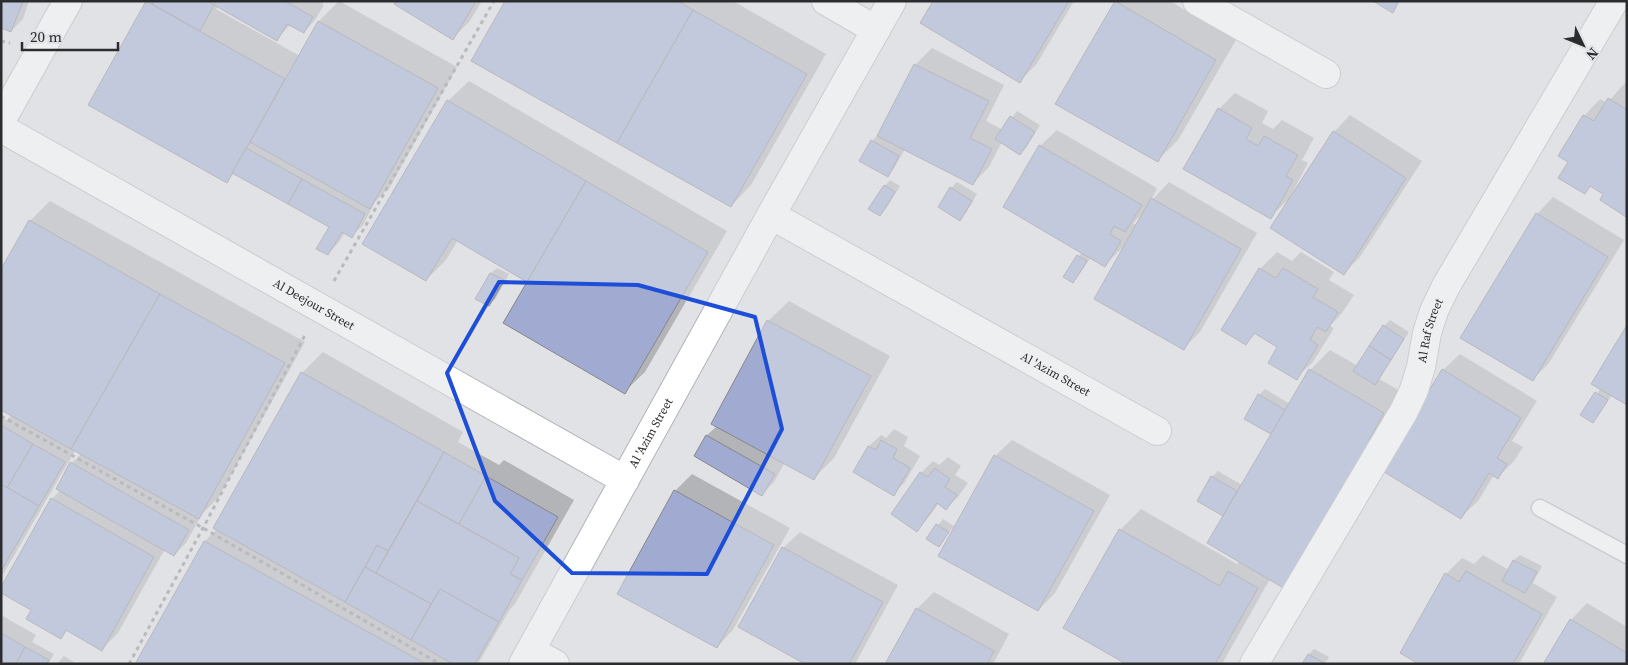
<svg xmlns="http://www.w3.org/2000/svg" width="1628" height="665" viewBox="0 0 1628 665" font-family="'Source Serif 4',serif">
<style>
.shadow{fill:#0003;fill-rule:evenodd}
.building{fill:#a1aad0;stroke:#86878b}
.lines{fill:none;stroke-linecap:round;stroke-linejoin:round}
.lane-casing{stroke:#b1b4b7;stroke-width:19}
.street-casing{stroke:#b1b4b7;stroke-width:30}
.path{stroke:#87898b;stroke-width:3;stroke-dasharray:4 4;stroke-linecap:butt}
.lane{stroke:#fff;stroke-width:16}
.street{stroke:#fff;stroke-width:28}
.marked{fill:none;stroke:#1d4ed8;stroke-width:4;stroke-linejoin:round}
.labels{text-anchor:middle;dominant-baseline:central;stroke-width:4.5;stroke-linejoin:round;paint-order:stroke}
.street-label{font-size:12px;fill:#2b2c2d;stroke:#e0e2e6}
</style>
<rect width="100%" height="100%" fill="#e0e2e6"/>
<g class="shadow">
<polygon points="1,1 29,1 23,19 11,31"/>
<polygon points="148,1 324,1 322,4 324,5 315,20 304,32 291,24 277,39 218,6 216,9 300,56 319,21 339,1 457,67 390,187 375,202 363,225 352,236 345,232 339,242 328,254 331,227 234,173 227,181 90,104"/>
<polygon points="397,1 482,1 469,22 453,38"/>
<polygon points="506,1 733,1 826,54 751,185 731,206"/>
<polygon points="935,1 1074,1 1036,65 1019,81"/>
<polygon points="1117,1 1170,1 1236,40 1178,140 1158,160 1057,103"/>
<polygon points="932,48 1004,85 986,121 1003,130 1017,111 1040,125 1026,148 1020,154 1002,142 989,167 973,183 905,149 893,170 888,175 872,141 878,135 915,65"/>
<polygon points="469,81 727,231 645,372 624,392 529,281 458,240 446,260 426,280 448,101"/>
<polygon points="1625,83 1627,83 1626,215 1601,200 1605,194 1592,185 1585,192 1570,162 1584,116 1600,99 1607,103"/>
<polygon points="1235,93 1268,111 1262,123 1273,129 1282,120 1314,138 1302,160 1308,163 1289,199 1270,217 1219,109"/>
<polygon points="1350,115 1422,161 1360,257 1344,273 1334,132"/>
<path d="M1057,130l100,58 -6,13 18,-19 88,51 -57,99 -16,16 -60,-102 -19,19 -14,-8 -12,18 -6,6 -8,-5 17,-24 -42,-106zM1144,212l-6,13 -5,-2z"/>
<polygon points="890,180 900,186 886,209 880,215 885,186"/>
<polygon points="957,182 977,194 966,213 960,219 951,188"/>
<polygon points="1553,197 1624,240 1549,363 1532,380 1537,214"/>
<polygon points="50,201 305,342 219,497 199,517 200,518 186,543 174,555 165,549 118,633 102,649 68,630 60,637 33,609 52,499 60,490 72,463 82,453 76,449 1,578 1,417 7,420 13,414 30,221"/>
<polygon points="1277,252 1292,261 1301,252 1334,272 1329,280 1354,295 1342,313 1330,326 1334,328 1313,362 1296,378 1279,346 1256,333 1246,344 1260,269"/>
<polygon points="497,268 509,274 495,299 489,305 477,298 491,273"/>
<polygon points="789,301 890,356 834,458 814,478 785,462 774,482 762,494 696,456 707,435 717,426 768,321"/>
<polygon points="1390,320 1409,332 1379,379 1404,393 1388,420 1270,579 1222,664 1128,664 1065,628 1120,530 1141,509 1237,564 1240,561 1212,477 1218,471 1242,485 1272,434 1259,395 1265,389 1290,404 1310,370 1330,350 1358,366 1384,326"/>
<polygon points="323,352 463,432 458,442 499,465 504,460 574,500 515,604 510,609 479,662 482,664 137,664 205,541 217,529 214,527 302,373"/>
<polygon points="1460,354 1537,401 1512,441 1523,447 1514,461 1498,477 1494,475 1478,501 1461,517 1443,370"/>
<polygon points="1601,388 1612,395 1598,416 1592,422 1582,415"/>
<polygon points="894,429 908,437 904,446 920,456 905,482 893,494 855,472 869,446 881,435 886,438"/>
<polygon points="1012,440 1110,495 1055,593 1038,610 995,456"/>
<polygon points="948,457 961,466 955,475 968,483 958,497 946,508 939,503 928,518 916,530 921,473 933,461 939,465"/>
<polygon points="692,474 790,528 733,630 717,647 675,491"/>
<polygon points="943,519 954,526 939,545 928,538"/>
<polygon points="800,532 898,585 855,664 804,664 805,662 783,548"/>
<polygon points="1483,555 1509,570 1514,560 1520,555 1542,566 1533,583 1557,597 1519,664 1421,664 1446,574 1462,558 1474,564"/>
<polygon points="934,592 1009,634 993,664 887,664 917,609"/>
<polygon points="1587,603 1627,627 1627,664 1571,620"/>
<polygon points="1,615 36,635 32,642 54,654 48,664 10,664 1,659"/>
<polygon points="1314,649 1329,657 1325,664 1303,664 1309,654"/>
<polygon points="64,656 77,664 57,664"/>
</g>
<g class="building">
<polygon points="1,1 23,1 11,32 1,28"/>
<polygon points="146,1 285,79 227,183 88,105"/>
<polygon points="154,1 207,1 214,5 200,31 152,4"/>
<polygon points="216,1 285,1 313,17 304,33 287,24 277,41 214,5"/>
<polygon points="396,1 476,1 453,40 394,4"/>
<polygon points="505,1 678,1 693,10 617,143 471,61"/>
<polygon points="933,1 1069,1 1020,83 920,23"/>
<polygon points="1115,1 1216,60 1158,162 1055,104"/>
<polygon points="1373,1 1399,1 1393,13"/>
<polygon points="693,10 807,74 731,207 617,143"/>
<polygon points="318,21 438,88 370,209 250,142"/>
<polygon points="914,64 989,101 970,138 992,149 973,185 877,136"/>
<polygon points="1608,98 1627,110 1626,217 1600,200 1603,194 1590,186 1585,194 1558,178 1568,162 1558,156 1583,115 1594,121"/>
<polygon points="447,100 586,181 527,282 452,238 426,281 362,244"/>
<polygon points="1218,108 1252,128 1246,139 1258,146 1264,136 1298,155 1286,176 1293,180 1271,219 1183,169"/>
<polygon points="1010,116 1035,132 1020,155 995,139"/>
<polygon points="1333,131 1406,178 1344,275 1270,228"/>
<polygon points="871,140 899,156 888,177 859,161"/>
<polygon points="1039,145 1142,205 1125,232 1114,226 1110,234 1121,241 1105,267 1003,207"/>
<polygon points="246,148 302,179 288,204 232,173"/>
<polygon points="302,179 365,214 352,238 342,232 328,255 316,249 329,227 288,204"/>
<polygon points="586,181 708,252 625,394 503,323"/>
<polygon points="884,185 895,192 880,216 868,209"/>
<polygon points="950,187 972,201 960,221 938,207"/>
<polygon points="1151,198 1241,249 1184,350 1094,299"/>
<polygon points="1536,213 1608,257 1533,381 1460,338"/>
<polygon points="29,220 160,294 71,449 1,410 1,269"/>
<polygon points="1077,255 1087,261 1073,283 1063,277"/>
<polygon points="1259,268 1276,278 1283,268 1318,289 1313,297 1338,312 1326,332 1317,327 1310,340 1318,345 1297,380 1268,363 1277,347 1254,333 1246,345 1221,330"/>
<polygon points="490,273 504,280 489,306 475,299"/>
<polygon points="160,294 285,363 199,519 71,449"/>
<polygon points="767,320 871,376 814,480 711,424"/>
<polygon points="1383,325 1404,339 1391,360 1369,346"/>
<polygon points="1627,325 1627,405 1591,384"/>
<polygon points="1369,346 1391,360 1375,385 1353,371"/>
<polygon points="1309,369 1384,413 1369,440 1378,446 1292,593 1207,543"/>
<polygon points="1442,369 1521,418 1497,458 1507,464 1498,479 1489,473 1461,519 1381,470"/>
<polygon points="301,372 444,452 388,551 377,545 345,602 213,528"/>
<polygon points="1595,392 1608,400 1593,423 1580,415"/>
<polygon points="1258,394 1285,410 1271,434 1244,419"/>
<polygon points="1,425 33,444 7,488 1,484"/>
<polygon points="706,435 775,474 762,496 694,456"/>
<polygon points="881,440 897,449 893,458 910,468 894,496 853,472 868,446 876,450"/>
<polygon points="33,444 65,462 39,506 7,488"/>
<polygon points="444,452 486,476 459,524 417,501"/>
<polygon points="994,455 1094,511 1038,611 938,556"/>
<polygon points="70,462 189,530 174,556 56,489"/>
<polygon points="935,468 950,479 945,487 957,495 946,510 937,503 917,532 891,514 920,472 928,477"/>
<polygon points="486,476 558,517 522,580 510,574 519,558 459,524"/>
<polygon points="1211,476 1237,491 1223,516 1197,501"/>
<polygon points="1,484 39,506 1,571"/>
<polygon points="674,490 774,545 717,648 617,594"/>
<polygon points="51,498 154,557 102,651 66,630 61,639 26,619 31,610 1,593 1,587"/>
<polygon points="417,501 519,558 510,574 522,580 499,622 440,589 431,604 376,573"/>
<polygon points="936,524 949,532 939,547 926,539"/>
<polygon points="1119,529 1220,586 1228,571 1258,588 1215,664 1126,664 1063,628"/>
<polygon points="204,541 426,664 135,664"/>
<polygon points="377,545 388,551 376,573 365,567"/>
<polygon points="782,547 883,602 849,664 805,664 738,627"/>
<polygon points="1513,560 1537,572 1525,593 1502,581"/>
<polygon points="365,567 431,604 411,640 345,602"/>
<polygon points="1466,571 1542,614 1513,664 1419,664 1400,653 1445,573 1459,582"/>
<polygon points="440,589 499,622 475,664 453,664 411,640"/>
<polygon points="916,608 994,651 987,664 885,664"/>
<polygon points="1570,619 1627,653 1627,664 1543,664"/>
<polygon points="1,633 25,647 16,664 7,664 1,660"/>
<polygon points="25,647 49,660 47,664 16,664"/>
<polygon points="1308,654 1324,663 1323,664 1302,664"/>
</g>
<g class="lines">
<g class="lane-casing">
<polyline id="lane" points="1540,508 1627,555"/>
</g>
<g class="street-casing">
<g id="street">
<polyline points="826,1 876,30"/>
<polyline points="1197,1 1326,74"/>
<polyline points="1,121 68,1"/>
<path id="s1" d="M1,128l624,352"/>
<path id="s2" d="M771,215l386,216"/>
<polyline points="531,651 555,664"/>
<path id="s3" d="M523,664l248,-449 121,-214"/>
<path id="s4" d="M1254,664l150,-253 10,-21 7,-23 6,-34 7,-22 12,-25 168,-285"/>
</g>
</g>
<g class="path">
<polyline points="1,41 10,43"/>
<polyline points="334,281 494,1"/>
<polyline points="1,416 203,528 440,664"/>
<polyline points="129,664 203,528 305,335"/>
</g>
<use href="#lane" class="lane"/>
<use href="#street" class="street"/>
</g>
<path d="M0 0H1628V665H0ZM499,282l139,3 117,32 27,112 -75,145 -135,-1 -77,-72 -48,-128z" fill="#e0e2e6" fill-opacity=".55" fill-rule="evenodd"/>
<path class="marked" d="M499,282l139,3 117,32 27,112 -75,145 -135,-1 -77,-72 -48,-128z"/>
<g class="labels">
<g class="street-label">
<text stroke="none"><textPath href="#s1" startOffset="359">Al Deejour Street</textPath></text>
<text stroke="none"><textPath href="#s4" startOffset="379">Al Raf Street</textPath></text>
<text stroke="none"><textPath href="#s2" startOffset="326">Al 'Azim Street</textPath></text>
<text stroke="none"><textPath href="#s3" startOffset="264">Al 'Azim Street</textPath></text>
</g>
</g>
<rect width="1628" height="665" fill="none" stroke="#2b2c2d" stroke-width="5"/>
<g transform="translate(1583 45) rotate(133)" stroke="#e0e2e6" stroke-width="4" paint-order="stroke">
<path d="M0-4L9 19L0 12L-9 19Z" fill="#2b2c2d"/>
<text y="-8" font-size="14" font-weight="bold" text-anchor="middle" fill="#2b2c2d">N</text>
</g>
<path d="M22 42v8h96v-8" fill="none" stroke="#2b2c2d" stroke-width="2.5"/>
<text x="30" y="42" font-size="15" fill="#2b2c2d" stroke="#e0e2e6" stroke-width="4" paint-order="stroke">20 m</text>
</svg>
